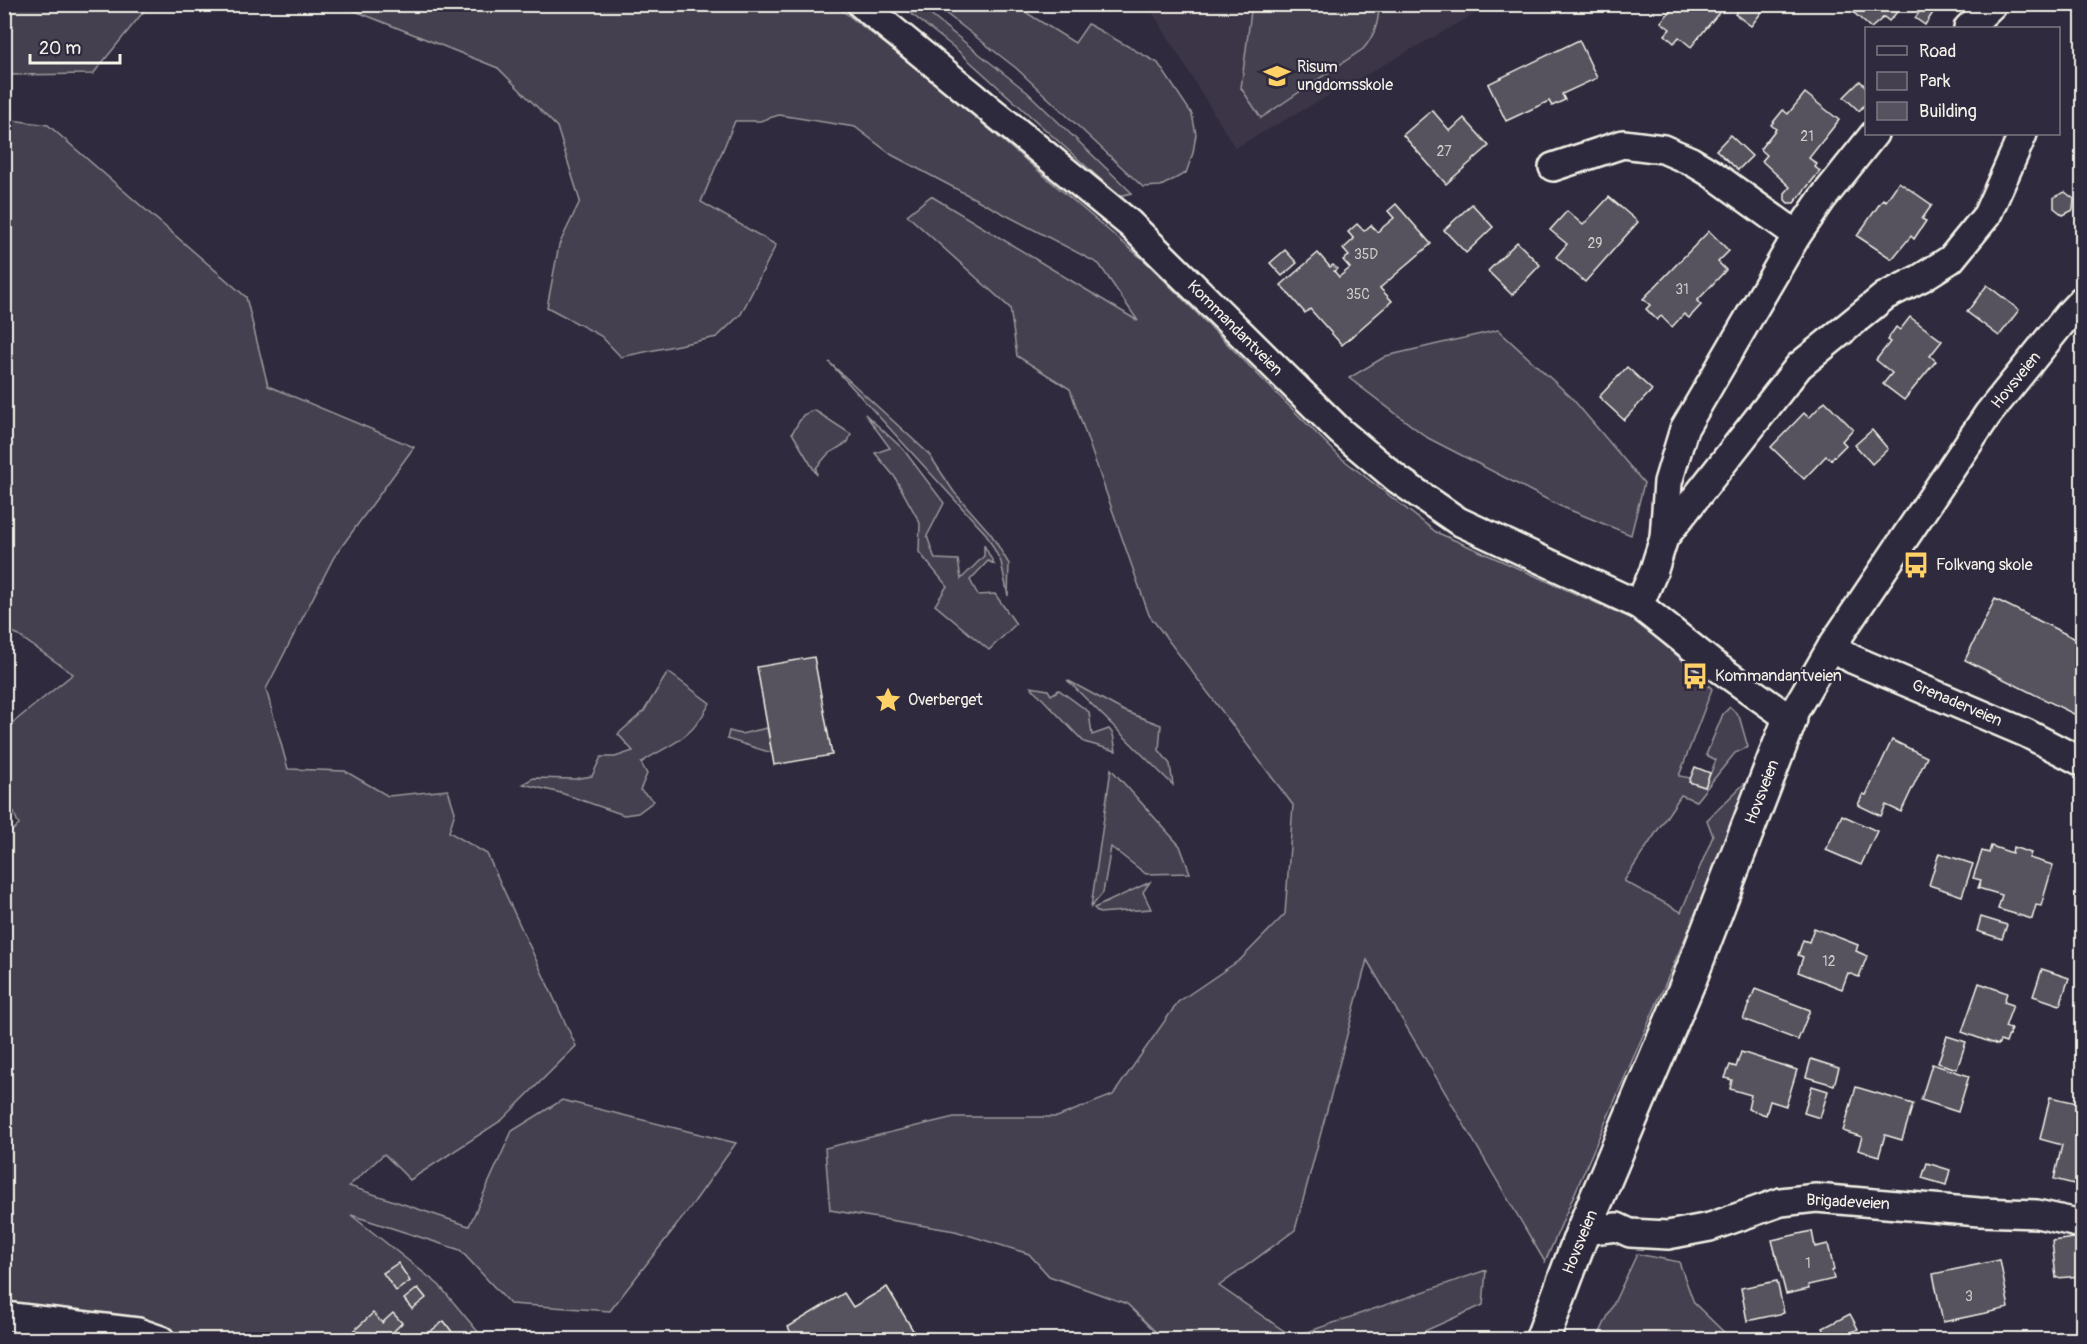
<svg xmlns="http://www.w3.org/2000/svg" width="2087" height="1344" viewBox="0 0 2087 1344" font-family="Pangolin,sans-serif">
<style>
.built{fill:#3b3647}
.green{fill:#454050;stroke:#9c989c;stroke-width:1.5}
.building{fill:#56525f;stroke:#f4f1e8;stroke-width:1.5}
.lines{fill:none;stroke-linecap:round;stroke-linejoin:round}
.minor-casing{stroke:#f4f1e8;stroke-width:32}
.tertiary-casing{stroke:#f4f1e8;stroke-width:38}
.minor{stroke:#2f2a3d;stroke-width:27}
.tertiary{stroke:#2f2a3d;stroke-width:33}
.labels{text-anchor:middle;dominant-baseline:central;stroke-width:4.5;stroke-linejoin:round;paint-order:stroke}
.number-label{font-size:14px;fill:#ccc9c6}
.poi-label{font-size:16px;fill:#f4f1e8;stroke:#2f2a3d;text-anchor:start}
.street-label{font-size:16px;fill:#f4f1e8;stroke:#2f2a3d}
</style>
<rect width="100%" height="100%" fill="#2f2a3d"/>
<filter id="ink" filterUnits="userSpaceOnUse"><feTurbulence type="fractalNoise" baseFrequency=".0167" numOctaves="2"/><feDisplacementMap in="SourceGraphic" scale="12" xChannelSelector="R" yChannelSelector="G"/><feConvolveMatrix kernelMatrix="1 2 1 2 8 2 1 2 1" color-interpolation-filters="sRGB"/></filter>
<g filter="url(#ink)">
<polygon class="built" points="1148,5 1491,5 1235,148"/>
<g class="green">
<polygon points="4,5 5,4 149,5 93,74 5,75"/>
<polygon points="340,5 835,5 929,78 1147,263 1340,457 1436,532 1635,620 1694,670 1712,689 1679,776 1691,778 1690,782 1705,787 1716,760 1706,755 1723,714 1730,707 1739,716 1748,747 1735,753 1696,801 1681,795 1624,881 1681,912 1713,836 1707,820 1750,778 1692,922 1545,1262 1367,960 1295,1230 1219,1286 1293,1337 1486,1270 1483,1305 1407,1339 1163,1339 1127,1304 1049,1276 1029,1254 955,1231 830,1210 825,1148 954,1117 1057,1117 1113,1095 1178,1002 1241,959 1285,914 1293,805 1149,615 1070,389 1017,356 1010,308 907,215 931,196 1138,321 1099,264 892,155 855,127 779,115 760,121 735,121 701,202 776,245 741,314 717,337 621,357 601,336 547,307 559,245 580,201 557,127 498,68"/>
<polygon points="900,5 918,5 1027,92 1132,193 1119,196 956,49"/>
<polygon points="935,5 1014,5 1075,43 1088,24 1158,63 1192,114 1196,134 1193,153 1186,173 1161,186 1143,187 1016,68"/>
<path d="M1262,5h117c0,16 -5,32 -16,44l-102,69 -20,-30 10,-77z"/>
<polygon points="4,119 48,125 246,297 268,386 414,447 334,557 266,689 288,769 345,771 388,796 448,790 455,812 449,832 487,854 576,1046 502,1120 410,1180 384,1154 349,1186 469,1226 512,1131 562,1100 736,1143 690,1208 610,1311 510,1304 460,1250 351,1215 439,1285 484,1339 5,1339 4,837 19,825 5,791 5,729 73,674 5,626"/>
<polygon points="1498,330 1571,397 1644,483 1631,535 1560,506 1428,438 1349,378 1386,356"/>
<polygon points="829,362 929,454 954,492 991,534 1009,564 1008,596 1001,562 986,534"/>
<polygon points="814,410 851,434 848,442 828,454 816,468 817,475 792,433 803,415"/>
<polygon points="865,414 903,449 944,503 927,536 935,559 958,560 961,579 984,556 984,545 994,564 988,561 970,580 978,595 995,594 1016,624 989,650 935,605 947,586 919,552 920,523 894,476 875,453 890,448"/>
<path d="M668,672l42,31c-6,11 -13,23 -23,31 -13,12 -32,18 -46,29l6,11 -7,16 14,11 -16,12 -14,2 -63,-22 -38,-9 10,-6 41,1 18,-3 9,-19h14l18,-6 -15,-17 26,-23z"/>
<polygon points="1067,680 1124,711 1161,725 1159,750 1170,764 1173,785"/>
<polygon points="1031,687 1048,690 1051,695 1059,690 1089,712 1092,735 1109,729 1113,734 1116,751 1084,742"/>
<polygon points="767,728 772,753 727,739 729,731 741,734"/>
<polygon points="1111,769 1180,846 1190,873 1146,874 1111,847 1103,893 1091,907"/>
<polygon points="1150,882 1143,892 1151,909 1099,913 1094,908"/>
<polygon points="1637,1254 1679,1262 1694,1303 1731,1339 1597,1339"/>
</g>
<g class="building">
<polygon points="1676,4 1726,4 1691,47 1679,37 1674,43 1665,35 1670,29 1661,22"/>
<polygon points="1742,4 1768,4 1751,26 1735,14"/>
<polygon points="1844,4 1895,4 1893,6 1898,11 1889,21 1884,17 1871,28"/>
<polygon points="1925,4 1931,4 1936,8 1925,25 1915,18"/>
<polygon points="1579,40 1597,78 1562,94 1565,100 1552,106 1549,101 1506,121 1488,84"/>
<polygon points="1860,81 1866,87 1866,103 1859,111 1844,97"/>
<polygon points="1805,93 1839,120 1809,158 1817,164 1815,167 1820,171 1794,203 1788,203 1785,200 1785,193 1790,187 1762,161 1767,155 1760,149 1776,129 1771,125 1783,110 1788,114"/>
<polygon points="1432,110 1450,131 1464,118 1489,146 1446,184 1403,135"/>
<polygon points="1730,135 1752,156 1738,170 1716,150"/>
<polygon points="1899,182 1932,205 1922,219 1926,221 1914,239 1911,236 1892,259 1857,236 1883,199 1886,201"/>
<polygon points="2065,192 2074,199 2073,210 2063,215 2054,208 2054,197"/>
<polygon points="1609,197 1638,222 1585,282 1556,257 1567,244 1550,230 1567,211 1583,225"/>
<polygon points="1396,204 1431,244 1380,288 1392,301 1342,345 1310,309 1305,313 1281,285 1318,253 1330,267 1333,265 1337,269 1334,271 1339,277 1350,268 1343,260 1349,256 1343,249 1354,239 1348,232 1357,224 1364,231 1371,225 1377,232 1394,218 1388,211"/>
<polygon points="1472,204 1493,227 1466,253 1444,230"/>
<polygon points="1709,231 1729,251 1718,262 1726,270 1697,301 1701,305 1689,318 1684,314 1672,327 1661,316 1657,320 1646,309 1650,305 1643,299"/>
<polygon points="1517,242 1540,265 1512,295 1488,271"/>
<polygon points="1285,250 1297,263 1282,276 1270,263"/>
<polygon points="1987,285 2019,310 1999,336 1967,312"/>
<polygon points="1910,317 1942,341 1930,356 1936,361 1904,400 1883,384 1892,373 1876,360 1890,342 1887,340 1896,327 1900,330"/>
<polygon points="1627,367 1652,390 1624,420 1599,397"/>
<polygon points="1825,401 1853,429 1842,441 1846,445 1831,460 1826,456 1804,479 1771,447 1804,413 1809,418"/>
<polygon points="1872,430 1888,449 1872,464 1855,445"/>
<polygon points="1995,599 2082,642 2082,718 1965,660"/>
<polygon points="814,657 832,755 774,765 757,667"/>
<polygon points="1892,740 1927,757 1901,812 1886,805 1881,816 1858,805 1863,794 1866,795"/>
<polygon points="1695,767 1710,773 1705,787 1689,782"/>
<polygon points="1842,815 1877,831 1861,865 1826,850"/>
<polygon points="1991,846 2012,853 2013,847 2031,853 2029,858 2053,865 2041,906 2036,905 2032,919 1998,909 2002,895 1978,888 1981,880 1973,878 1982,851 1989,853"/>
<polygon points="1939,853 1973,864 1962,896 1929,885"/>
<polygon points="1981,917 2007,925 2002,939 1977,931"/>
<polygon points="1814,928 1858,945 1856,951 1867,956 1859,977 1848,973 1842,989 1798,972 1803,957 1798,955 1803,940 1809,942"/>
<polygon points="2042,969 2069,978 2060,1005 2033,996"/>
<polygon points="1979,983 2007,993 2004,1002 2013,1005 2005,1027 2011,1029 2006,1043 2000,1041 1998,1045 1962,1032"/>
<polygon points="1755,989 1810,1010 1798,1040 1743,1019"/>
<polygon points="1947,1036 1966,1042 1957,1069 1938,1063"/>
<polygon points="1741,1052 1797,1070 1786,1106 1770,1101 1766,1115 1748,1109 1751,1095 1730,1089 1732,1080 1725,1078 1730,1065 1736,1067"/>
<polygon points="1811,1059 1839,1068 1834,1085 1806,1077"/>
<polygon points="1932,1064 1969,1076 1958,1112 1921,1100"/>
<polygon points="1812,1086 1828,1091 1820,1118 1804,1113"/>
<polygon points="1856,1087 1913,1104 1902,1140 1885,1135 1879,1156 1858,1150 1862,1137 1843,1131"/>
<polygon points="2050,1097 2082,1104 2082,1186 2054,1179 2062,1145 2040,1139"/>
<polygon points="1927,1163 1950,1170 1946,1185 1922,1178"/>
<polygon points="1812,1231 1815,1247 1828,1244 1834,1270 1832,1271 1834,1279 1808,1285 1809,1289 1786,1294 1772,1240"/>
<polygon points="2082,1237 2082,1276 2056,1278 2052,1241"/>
<polygon points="2000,1260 2009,1308 1943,1322 1933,1274"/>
<polygon points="398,1263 410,1281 396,1291 383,1273"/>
<polygon points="1777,1281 1784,1313 1747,1321 1741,1288"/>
<polygon points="887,1287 917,1337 913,1340 795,1340 788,1327 844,1293 853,1307"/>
<polygon points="418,1288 426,1298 412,1309 404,1299"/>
<polygon points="373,1313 382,1323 393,1313 402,1323 392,1333 398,1340 344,1340"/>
<polygon points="1850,1314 1858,1329 1838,1340 1829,1340 1823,1328"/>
<polygon points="444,1321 458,1340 431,1340 427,1334"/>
</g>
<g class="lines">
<g class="minor-casing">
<g id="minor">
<polyline points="861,4 1130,224 1341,432 1397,479 1458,521 1639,605 1713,664 1790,719 1832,646 1988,414 2068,315 2082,300"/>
<polyline points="1968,28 1993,4"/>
<polyline points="1553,167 1623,144 1663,149 1691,161 1711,173 1797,235"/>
<polyline points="1664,538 1799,366 1885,296 1921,278 1951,259 1987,215 2023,134"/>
<polyline points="1639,605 1653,573 1664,538 1668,482 1684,429 1797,235 1822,199 1874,134"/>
<polyline points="1832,646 1852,659 2026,733 2082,762"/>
<polyline points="1583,1231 1617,1227 1630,1233 1668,1235 1710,1227 1781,1202 1816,1198 1979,1212 2037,1214 2082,1224"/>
<polyline points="4,1316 138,1332 161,1340"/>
</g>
</g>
<g class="tertiary-casing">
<polyline id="tertiary" points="1542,1340 1583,1231 1690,978 1790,719"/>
</g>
<use href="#minor" class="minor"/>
<use href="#tertiary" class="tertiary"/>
</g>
</g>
<defs>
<g id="school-bare" transform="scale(2.07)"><path d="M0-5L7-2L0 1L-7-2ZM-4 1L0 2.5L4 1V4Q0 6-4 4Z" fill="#ffd166" stroke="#2f2a3d" stroke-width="2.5" paint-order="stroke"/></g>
<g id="bus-bare" transform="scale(2.07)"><path d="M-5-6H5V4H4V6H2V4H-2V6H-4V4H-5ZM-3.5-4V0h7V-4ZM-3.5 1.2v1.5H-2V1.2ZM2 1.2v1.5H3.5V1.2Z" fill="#ffd166" stroke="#2f2a3d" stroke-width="2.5" paint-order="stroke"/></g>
<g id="sight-bare" transform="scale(2.07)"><path d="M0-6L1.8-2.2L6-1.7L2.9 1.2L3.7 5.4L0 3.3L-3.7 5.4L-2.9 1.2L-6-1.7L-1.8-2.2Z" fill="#ffd166" stroke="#2f2a3d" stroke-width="2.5" paint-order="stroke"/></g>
</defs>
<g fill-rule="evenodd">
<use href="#school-bare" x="1277" y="76"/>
<use href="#bus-bare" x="1916" y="565"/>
<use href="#bus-bare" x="1695" y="676"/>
<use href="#sight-bare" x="888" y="700"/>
</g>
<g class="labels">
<g class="number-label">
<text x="1807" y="136">21</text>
<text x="1444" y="151">27</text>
<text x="1595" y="243">29</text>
<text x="1366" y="254">35D</text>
<text x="1682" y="289">31</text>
<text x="1358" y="294">35C</text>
<text x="1829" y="961">12</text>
<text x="1808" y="1263">1</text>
<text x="1969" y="1296">3</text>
</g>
<g class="poi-label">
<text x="1297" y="67">Risum<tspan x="1297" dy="18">ungdomsskole</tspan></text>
<text x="1936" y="565">Folkvang skole</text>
<text x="1715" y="676">Kommandantveien</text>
<text x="908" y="700">Overberget</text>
</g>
<g class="street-label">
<text transform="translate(1235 328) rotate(45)">Kommandantveien</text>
<text transform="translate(2016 380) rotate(-51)">Hovsveien</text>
<text transform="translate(1957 703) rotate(23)">Grenaderveien</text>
<text transform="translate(1762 792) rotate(-69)">Hovsveien</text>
<text transform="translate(1848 1202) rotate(3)">Brigadeveien</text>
<text transform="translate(1580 1242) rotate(-68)">Hovsveien</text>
</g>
</g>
<rect width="2087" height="1344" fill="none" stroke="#2f2a3d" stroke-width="24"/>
<rect x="12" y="12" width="2063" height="1320" fill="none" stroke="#f4f1e8" stroke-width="2" filter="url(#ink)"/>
<rect x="1865" y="27" width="195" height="108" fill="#2f2a3d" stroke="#7e7a81" stroke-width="1.5"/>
<rect x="1877" y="46" width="30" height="9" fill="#2f2a3d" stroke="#7e7a81" stroke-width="1.5"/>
<text x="1919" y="57" font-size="18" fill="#f4f1e8">Road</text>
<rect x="1877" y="72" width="30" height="18" fill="#454050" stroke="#7e7a81" stroke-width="1.5"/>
<text x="1919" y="87" font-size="18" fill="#f4f1e8">Park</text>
<rect x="1877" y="102" width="30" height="18" fill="#56525f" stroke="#7e7a81" stroke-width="1.5"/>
<text x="1919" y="117" font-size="18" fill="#f4f1e8">Building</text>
<path d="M30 54v9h90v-9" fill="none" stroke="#f4f1e8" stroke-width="3"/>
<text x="39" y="54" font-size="18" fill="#f4f1e8" stroke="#2f2a3d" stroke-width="4.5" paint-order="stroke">20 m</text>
</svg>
